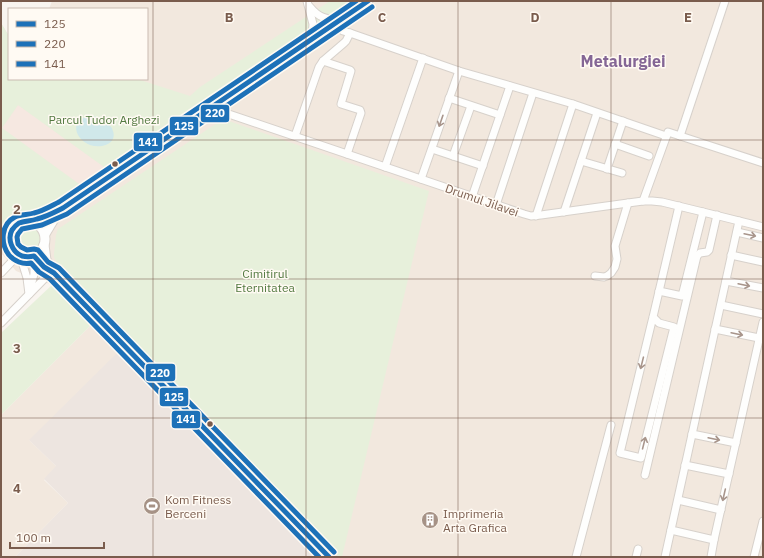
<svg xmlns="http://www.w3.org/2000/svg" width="764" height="558" viewBox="0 0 764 558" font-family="'IBM Plex Sans',sans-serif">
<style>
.residential{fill:#f2e8de}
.commercial{fill:#f6e8e1}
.industrial{fill:#ede5e0}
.green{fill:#e7f0db}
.water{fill:#d0e8ea}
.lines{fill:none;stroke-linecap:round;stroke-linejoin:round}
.minor-casing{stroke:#d7d1cb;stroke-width:9}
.secondary-casing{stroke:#d9d2cb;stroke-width:11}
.minor{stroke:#fefefd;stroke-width:7}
.secondary{stroke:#fefefd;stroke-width:9}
.bus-1-casing{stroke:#fffaf3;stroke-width:8}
.bus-2-casing{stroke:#fffaf3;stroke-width:8}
.bus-3-casing{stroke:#fffaf3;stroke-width:8}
.bus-1{stroke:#1d71b8;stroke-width:5}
.bus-2{stroke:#1d71b8;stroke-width:5}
.bus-3{stroke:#1d71b8;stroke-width:5}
.oneway{stroke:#a8958b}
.grid{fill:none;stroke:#7a5c4d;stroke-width:1;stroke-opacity:0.55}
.bus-dot{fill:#7a5c4d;stroke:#fffaf3;stroke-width:1.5}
.labels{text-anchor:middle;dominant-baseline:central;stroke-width:3;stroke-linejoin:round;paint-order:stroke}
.park-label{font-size:12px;fill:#537a41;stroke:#fffaf3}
.street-label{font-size:12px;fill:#7a5c4d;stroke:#fffaf3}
.poi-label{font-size:12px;fill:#7a5c4d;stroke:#fffaf3;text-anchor:start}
.district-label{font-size:16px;font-weight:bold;fill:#846695;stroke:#fffaf3}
.grid-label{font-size:13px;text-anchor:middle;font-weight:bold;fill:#7a5c4d;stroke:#fffaf3;stroke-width:3;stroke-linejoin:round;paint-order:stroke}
.line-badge{stroke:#fffaf3;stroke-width:1.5}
.badge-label{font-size:11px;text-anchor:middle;font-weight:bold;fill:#fff}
</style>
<rect width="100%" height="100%" fill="#f9f5f0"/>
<polygon class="residential" points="52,1 763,1 763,557 316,557 29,440 57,467 44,480 68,503 15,557 1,557 1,415 91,325 52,285 16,271 3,255 1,254 1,23 9,36 9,79 147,79 147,9 49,9"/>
<polygon class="commercial" points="18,105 104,167 79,184 2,128"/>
<polygon class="industrial" points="118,352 316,557 15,557 68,503 44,479 56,466 29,440"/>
<g class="green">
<polygon points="330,1 351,1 104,167 18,105 2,128 79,184 37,212 22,214 12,216 8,219 9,220 1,230 1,23 9,36 9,79 137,79 190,96 200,87"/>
<polygon points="223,119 429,191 342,557 338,557 58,265 54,257 54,254 56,235 58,229"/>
<circle cx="27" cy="239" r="13"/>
<polygon points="52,285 91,325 1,415 1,333"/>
</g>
<path class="water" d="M91,116c21,1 33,26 11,30 -23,4 -39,-27 -11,-30z"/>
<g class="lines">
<g class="minor-casing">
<g id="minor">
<polyline points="307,1 313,24 312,39"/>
<path d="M310,7c9,11 16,12 29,13"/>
<polyline points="336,22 343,31 350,33 459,71 573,104"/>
<polyline points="323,61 350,70 351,71 341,104 360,110 361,113 347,154"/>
<polyline points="449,98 500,115"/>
<polyline points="211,108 524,214 531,216 541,215 628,203 643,201 652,201 662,202 703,212 763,227"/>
<polyline points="295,136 319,67 323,61 344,43 346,41 350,33"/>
<polyline points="680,136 725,1"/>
<polyline points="615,144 649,156"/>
<polyline points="432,149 483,166"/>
<polyline points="453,156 471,106"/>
<polyline points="581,161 622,173"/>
<polyline points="385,167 423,58"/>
<polyline points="607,169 623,121"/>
<polyline points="421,179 459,71"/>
<polyline points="472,197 510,86"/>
<polyline points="643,201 668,132 763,163"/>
<polyline points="496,205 533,93"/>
<polyline points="564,212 597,113"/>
<polyline points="536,216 573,104 666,136"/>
<polyline points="737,232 763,238"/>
<polyline points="1,235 12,230"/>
<polyline points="1,247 13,249"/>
<polyline points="20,255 27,278 29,294"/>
<polyline points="731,255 763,262"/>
<polyline points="1,273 18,255"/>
<polyline points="595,276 604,277 607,276 611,273 615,267 617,259 615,246 628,203"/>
<polyline points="726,281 763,288"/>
<polyline points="30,290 34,274 34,256"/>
<polyline points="659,291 682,296 703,212"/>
<polyline points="721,305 763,314"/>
<polyline points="653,317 659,323 674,327 641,458 620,453 651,325 653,317 679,206"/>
<polyline points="1,323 45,278 54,273"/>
<polyline points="715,329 759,338"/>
<polyline points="692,434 736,443"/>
<polyline points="685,465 729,474"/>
<polyline points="645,475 697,256 700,253 707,252 709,250 717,215"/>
<polyline points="678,500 721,510"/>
<polyline points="671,530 714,540 763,322"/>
<polyline points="576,557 611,425"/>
<polyline points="636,557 638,549"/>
<polyline points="665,557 739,221"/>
<polyline points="711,557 714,540"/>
<polyline points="754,557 763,521"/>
</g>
</g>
<g class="secondary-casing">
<g id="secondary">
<circle cx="27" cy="239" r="18"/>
<polyline points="30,222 44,217 63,208 368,1"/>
<polyline points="45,234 54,219 61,211"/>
<polyline points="44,245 46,260 54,273 329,557"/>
<polyline points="34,256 44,267 52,272"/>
</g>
</g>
<use href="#minor" class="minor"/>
<use href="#secondary" class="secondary"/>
<g class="bus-1-casing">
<path id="bus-1" d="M329,557l-275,-284 -10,-6 -10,-11c-4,1 -8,1 -12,0 -10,-4 -15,-17 -10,-26 2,-3 4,-5 7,-7 5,-2 12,-2 18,-4 9,-2 18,-7 26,-11l305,-207"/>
</g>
<g class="bus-2-casing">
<polyline id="bus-2" points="334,552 59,268 48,262 38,250 34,249 27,250 21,247 18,244 17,237 18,234 22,229 42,225 67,214 372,7"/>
</g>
<g class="bus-3-casing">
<path id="bus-3" d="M319,557l-269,-278 -11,-7 -8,-9c-8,2 -17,-2 -22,-8 -9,-12 -8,-31 6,-38 6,-3 13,-2 19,-4 9,-2 17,-7 25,-11l297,-201"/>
</g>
<use href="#bus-1" class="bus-1"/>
<use href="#bus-2" class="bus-2"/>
<use href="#bus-3" class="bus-3"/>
</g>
<defs><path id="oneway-shaft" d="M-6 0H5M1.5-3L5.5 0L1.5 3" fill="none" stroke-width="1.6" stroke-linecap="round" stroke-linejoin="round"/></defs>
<g class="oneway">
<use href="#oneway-shaft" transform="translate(441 121) rotate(109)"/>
<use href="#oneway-shaft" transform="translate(750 235) rotate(12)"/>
<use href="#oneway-shaft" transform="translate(744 285) rotate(12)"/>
<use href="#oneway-shaft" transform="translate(737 334) rotate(12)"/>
<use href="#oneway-shaft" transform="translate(642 363) rotate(104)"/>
<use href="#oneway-shaft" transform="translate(714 439) rotate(12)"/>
<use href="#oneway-shaft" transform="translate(644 443) rotate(-76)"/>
<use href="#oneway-shaft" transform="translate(724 495) rotate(103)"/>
</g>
<path class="grid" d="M153,1v556M306,1v556M458,1v556M611,1v556M1,140h762M1,279h762M1,418h762"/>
<defs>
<g id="stadium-disc" transform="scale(0.9)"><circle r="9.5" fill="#a69286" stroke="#fffaf3"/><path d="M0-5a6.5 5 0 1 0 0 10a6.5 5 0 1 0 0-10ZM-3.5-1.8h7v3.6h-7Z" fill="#fff"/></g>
<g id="building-disc" transform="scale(0.9)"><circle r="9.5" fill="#a69286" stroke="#fffaf3"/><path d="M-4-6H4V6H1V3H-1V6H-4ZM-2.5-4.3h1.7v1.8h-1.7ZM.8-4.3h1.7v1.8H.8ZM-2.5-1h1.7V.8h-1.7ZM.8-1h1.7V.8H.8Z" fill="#fff"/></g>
</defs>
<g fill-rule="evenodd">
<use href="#stadium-disc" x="152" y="506"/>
<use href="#building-disc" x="430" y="520"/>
</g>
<g class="bus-dot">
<circle cx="115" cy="164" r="3.5"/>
<circle cx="210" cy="424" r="3.5"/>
</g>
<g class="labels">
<g class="park-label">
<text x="104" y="119">Parcul Tudor Arghezi</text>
<text x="265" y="273">Cimitirul<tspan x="265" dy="14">Eternitatea</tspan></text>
</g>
<g class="street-label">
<text transform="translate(482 200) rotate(19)">Drumul Jilavei</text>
</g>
<g class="poi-label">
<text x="165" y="499">Kom Fitness<tspan x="165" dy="14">Berceni</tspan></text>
<text x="443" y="513">Imprimeria<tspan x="443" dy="14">Arta Grafica</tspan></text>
</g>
<g class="district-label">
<text x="623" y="61">Metalurgiei</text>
</g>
</g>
<g class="grid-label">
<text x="229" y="22">B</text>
<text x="382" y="22">C</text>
<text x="535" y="22">D</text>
<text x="688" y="22">E</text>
<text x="17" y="214">2</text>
<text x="17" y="353">3</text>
<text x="17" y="493">4</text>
</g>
<g class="line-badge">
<rect x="200" y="104" width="30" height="19" rx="4" fill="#1d71b8"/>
<rect x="169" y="116" width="30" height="20" rx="4" fill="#1d71b8"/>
<rect x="133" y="132" width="30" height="20" rx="4" fill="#1d71b8"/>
<rect x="145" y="363" width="31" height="19" rx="4" fill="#1d71b8"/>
<rect x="159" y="387" width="30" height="20" rx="4" fill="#1d71b8"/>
<rect x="171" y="410" width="30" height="19" rx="4" fill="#1d71b8"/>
</g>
<g class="badge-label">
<text x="215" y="117">220</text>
<text x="184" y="130">125</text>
<text x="148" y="146">141</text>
<text x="160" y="377">220</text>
<text x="174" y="401">125</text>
<text x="186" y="423">141</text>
</g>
<rect width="764" height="558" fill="none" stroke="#7a5c4d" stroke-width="4"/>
<rect x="8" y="8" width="140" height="72" fill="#fffaf3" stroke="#cabbb1"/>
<rect x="16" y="21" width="20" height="6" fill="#1d71b8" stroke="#cabbb1"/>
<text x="44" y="28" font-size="12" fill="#7a5c4d">125</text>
<rect x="16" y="41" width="20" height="6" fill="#1d71b8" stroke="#cabbb1"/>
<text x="44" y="48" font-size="12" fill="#7a5c4d">220</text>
<rect x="16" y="61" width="20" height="6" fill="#1d71b8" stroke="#cabbb1"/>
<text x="44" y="68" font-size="12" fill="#7a5c4d">141</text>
<path d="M10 542v6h94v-6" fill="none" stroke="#7a5c4d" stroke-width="2"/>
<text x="16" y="542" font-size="12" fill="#7a5c4d" stroke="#fffaf3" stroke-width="3" paint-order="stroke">100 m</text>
</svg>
